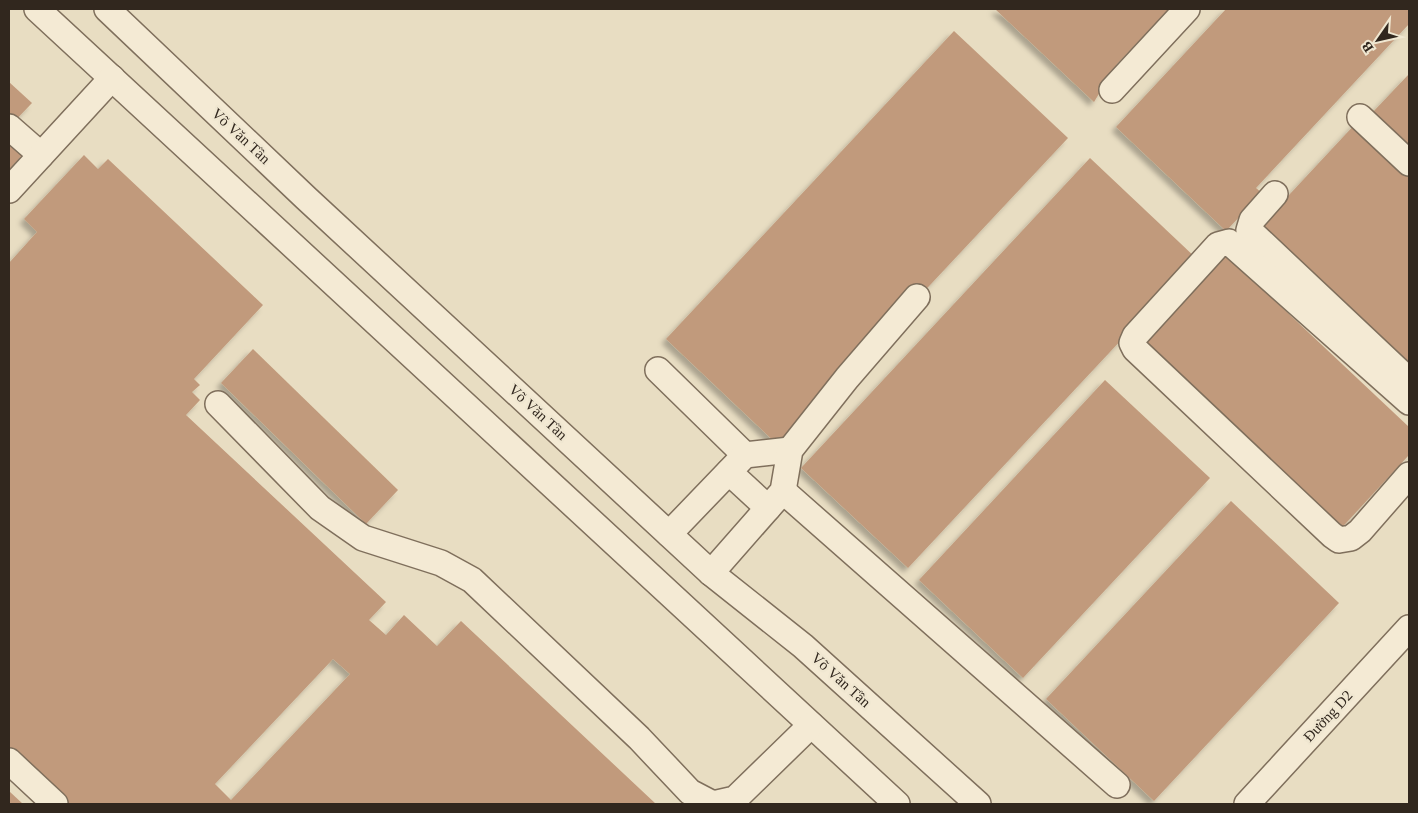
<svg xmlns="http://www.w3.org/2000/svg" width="1418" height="813" viewBox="0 0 1418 813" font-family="'Times New Roman',serif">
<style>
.building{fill:#c19a7c;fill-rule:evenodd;filter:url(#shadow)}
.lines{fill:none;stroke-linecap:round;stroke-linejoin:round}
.minor-casing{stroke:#7f6f5c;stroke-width:28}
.minor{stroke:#f4ead4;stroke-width:25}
.labels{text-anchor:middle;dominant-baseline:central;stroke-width:5;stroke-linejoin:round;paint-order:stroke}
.street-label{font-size:15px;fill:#31271e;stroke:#f0e7d1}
</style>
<defs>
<filter id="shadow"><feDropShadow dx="-4.5" dy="4.5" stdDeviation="2.5" flood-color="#0004"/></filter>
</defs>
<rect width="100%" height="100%" fill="#e8ddc2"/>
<g class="building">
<polygon points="995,9 1169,9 1117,64 1094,102"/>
<polygon points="1226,9 1409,9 1409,24 1256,188 1262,193 1226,231 1116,127"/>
<polygon points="954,31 1068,138 779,446 666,339"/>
<polygon points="1409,74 1409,148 1372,113"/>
<polygon points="9,82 32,103 10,126 9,125"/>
<polygon points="1358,121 1409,169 1409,366 1260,226"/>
<polygon points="9,141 23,154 9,170"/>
<path d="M84,155l14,14 10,-10 155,146 -69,74 6,6 -8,7 8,8 -14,15 200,187 -17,18 17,15 18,-20 33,31 24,-25 195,183h-594l-53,-50v-491l28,-31 -13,-13zM333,659l17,15 -119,126 -16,-16z"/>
<polygon points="1090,158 1197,259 908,568 801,468"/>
<polygon points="1222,251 1409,427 1409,455 1335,535 1134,346"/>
<polygon points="253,349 398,490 366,524 221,383"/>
<polygon points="1105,380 1210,478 1023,678 919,580"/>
<polygon points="1231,501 1339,603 1154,801 1046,699"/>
<polygon points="9,791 23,804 9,804"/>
</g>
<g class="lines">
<g class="minor-casing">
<g id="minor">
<polyline points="37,9 897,804"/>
<polyline points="107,9 306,198 711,573 803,646 978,804"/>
<polyline points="1112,90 1187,9"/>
<polyline points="1360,117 1409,163"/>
<polyline points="9,127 41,155"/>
<polyline points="9,190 112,78"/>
<polyline points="1275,194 1252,220 1249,230 1402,374"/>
<polyline points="658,370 745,455"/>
<polyline points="1409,402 1229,242 1218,245 1135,336 1132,343 1135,349 1332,535 1339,540 1351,538 1360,531 1409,475"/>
<polyline points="218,404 320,508 363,538 441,563 472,580 639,738 690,792 713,804 735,799 811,725"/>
<polyline points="729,472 768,508"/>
<polyline points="783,491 1117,785"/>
<polyline points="669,534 745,455 790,450"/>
<polyline points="711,573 783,491 790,450 847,378 917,297"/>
<polyline points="9,761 55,804"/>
<polyline points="1247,804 1409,628"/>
</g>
</g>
<use href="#minor" class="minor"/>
</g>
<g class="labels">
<g class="street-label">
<text transform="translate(241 136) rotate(43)">Võ Văn Tần</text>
<text transform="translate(538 412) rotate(43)">Võ Văn Tần</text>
<text transform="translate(841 680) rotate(42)">Võ Văn Tần</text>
<text transform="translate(1328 716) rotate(-47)">Đường D2</text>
</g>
</g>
<rect width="1418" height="813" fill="none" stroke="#31271e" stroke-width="20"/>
<g transform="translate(1378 40) rotate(236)" stroke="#f0e7d1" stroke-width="4" paint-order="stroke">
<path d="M0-4L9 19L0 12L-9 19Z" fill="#31271e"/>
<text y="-8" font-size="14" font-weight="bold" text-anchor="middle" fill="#31271e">B</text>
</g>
</svg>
